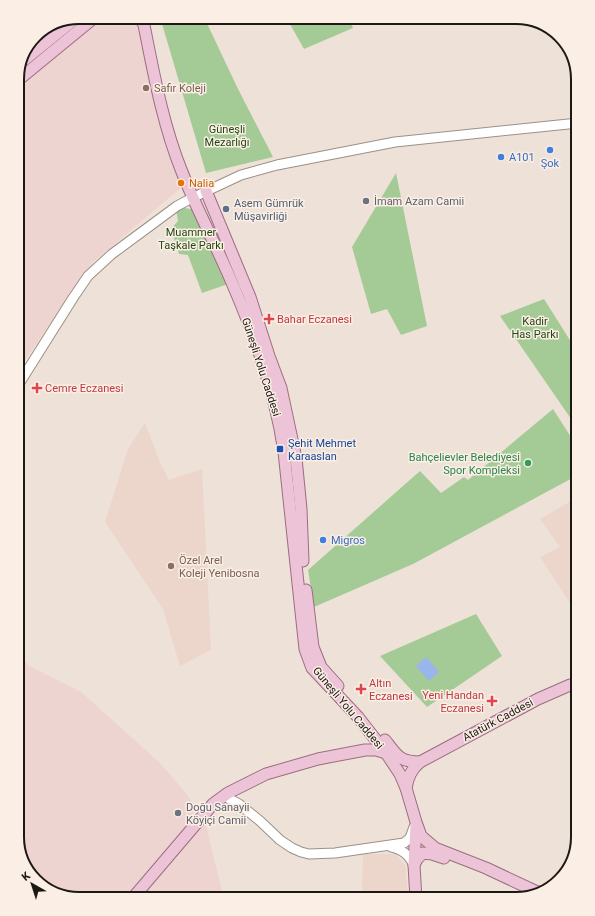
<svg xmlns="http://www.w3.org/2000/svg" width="595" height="916" viewBox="0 0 595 916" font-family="Roboto,sans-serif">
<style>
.industrial{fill:#eed4d0}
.education{fill:#ecd5ca}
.green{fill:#a4ca96}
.water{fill:#98b5ee}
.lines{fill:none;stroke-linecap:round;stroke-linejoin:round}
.minor-casing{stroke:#9b9087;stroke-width:11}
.major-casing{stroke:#9c6d81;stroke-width:13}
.minor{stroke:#fff;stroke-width:9}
.major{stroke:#edc3d7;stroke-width:11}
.education-dot{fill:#8d6e63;stroke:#fbefe5;stroke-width:1.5}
.shop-dot{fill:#3f7fe0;stroke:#fbefe5;stroke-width:1.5}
.food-dot{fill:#e8710a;stroke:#fbefe5;stroke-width:1.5}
.worship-dot{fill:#6b7280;stroke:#fbefe5;stroke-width:1.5}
.service-dot{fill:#5c6f8a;stroke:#fbefe5;stroke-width:1.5}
.health-dot{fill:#e0444e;stroke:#fbefe5;stroke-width:1.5}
.transit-dot{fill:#1a4fb4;stroke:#fbefe5;stroke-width:1.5}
.leisure-dot{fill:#2e9e5b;stroke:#fbefe5;stroke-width:1.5}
.labels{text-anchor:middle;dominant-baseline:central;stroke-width:3;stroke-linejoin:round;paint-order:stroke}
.education-label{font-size:11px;fill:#785e54;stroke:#fbefe5;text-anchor:start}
.park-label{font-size:11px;fill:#204710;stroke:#fbefe5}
.shop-label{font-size:11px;fill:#366cbe;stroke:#fbefe5;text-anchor:start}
.food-label{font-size:11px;fill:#c56008;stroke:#fbefe5;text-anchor:start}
.worship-label{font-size:11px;fill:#5b616d;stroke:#fbefe5;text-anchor:start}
.service-label{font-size:11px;fill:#4e5e75;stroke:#fbefe5;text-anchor:start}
.health-label{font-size:11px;fill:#be3a42;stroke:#fbefe5;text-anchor:start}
.street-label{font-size:11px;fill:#1c1814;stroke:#fbefe5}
.transit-label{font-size:11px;fill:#164399;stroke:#fbefe5;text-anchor:start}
.leisure-label{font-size:11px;fill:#27864d;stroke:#fbefe5;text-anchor:end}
.rim{fill:none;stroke:#1c1814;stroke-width:2}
</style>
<rect width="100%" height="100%" fill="#eee2d8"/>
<g class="industrial">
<polygon points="106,17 130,17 139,25 182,187 93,262 17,372 17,88"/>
<polygon points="17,651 29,666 81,692 159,762 186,793 190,799 194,815 191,827 123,899 75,899 45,889 23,865 17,837"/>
<polygon points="205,821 224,899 137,899"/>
</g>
<g class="education">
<polygon points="145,423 160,462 169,480 202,469 211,650 180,666 163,609 105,522 128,449"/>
<polygon points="578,497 578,615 540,557 560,547 540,519"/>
<polygon points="363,854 395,854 405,864 409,899 358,899 362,893"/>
</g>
<g class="green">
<polygon points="160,17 204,17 238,89 273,157 206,173"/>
<polygon points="286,17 348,17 353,28 304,49"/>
<polygon points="396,173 427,326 401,335 387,309 371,314 352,247"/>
<polygon points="180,207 195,210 228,284 202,293 188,255 179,254 171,229 178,221 176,209"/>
<polygon points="544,299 578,353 578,429 500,316"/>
<polygon points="553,409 578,448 578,475 413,564 314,607 308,570 420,471 441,493 464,477 468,480"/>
<polygon points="476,614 502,656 427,707 380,656"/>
</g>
<polygon class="water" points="426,657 439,672 429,681 416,666"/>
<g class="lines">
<g class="minor-casing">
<g id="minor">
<polyline points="17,387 73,298 88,276 112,254 177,206 192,198 241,175 277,165 395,142 578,123"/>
<polyline points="224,796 239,804 260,821 280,840 292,848 301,852 309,854 335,853 404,843 410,838 414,827"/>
<path d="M391,847c12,3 17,7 23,18"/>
</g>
</g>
<g class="major-casing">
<g id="major">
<path d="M140,17l4,8c10,50 19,100 38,147 15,38 35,75 51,113 22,51 43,112 51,167l21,197 7,19 46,49 28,36 14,21 6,14 10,34 5,14 14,12 51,20 49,23 8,2"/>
<polyline points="23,61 75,19"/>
<polyline points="17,81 95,17"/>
<polyline points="206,191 250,297 269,356 281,388 296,458 301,509 303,561"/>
<polyline points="306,590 313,647 321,667 338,686"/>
<path d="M385,740c12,15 14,22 35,22"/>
<path d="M406,788c2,-11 5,-18 14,-26l118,-63 32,-14 8,-2"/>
<polyline points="416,825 414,865 416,899"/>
<polyline points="414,865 417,859 423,853 432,854 444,858"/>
<polyline points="132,899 213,804 228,793 266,774 318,759 365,750 376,750 386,753"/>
</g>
</g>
<use href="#minor" class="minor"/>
<use href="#major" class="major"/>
</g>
<g class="education-dot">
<circle cx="146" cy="88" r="4"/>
<circle cx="171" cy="566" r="4"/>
</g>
<g class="shop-dot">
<circle cx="550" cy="150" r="4"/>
<circle cx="501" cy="157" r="4"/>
<circle cx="323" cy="540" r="4"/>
</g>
<circle class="food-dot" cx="181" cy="183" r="4"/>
<g class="worship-dot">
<circle cx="366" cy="201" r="4"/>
<circle cx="178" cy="813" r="4"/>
</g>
<circle class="service-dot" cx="226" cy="209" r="4"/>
<g class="health-dot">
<path d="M267 313h4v4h4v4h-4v4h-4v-4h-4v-4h4z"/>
<path d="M35 382h4v4h4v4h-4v4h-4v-4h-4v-4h4z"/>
<path d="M359 683h4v4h4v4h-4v4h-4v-4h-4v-4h4z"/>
<path d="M490 695h4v4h4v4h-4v4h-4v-4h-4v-4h4z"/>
</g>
<rect class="transit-dot" x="276" y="445" width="8" height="8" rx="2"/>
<circle class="leisure-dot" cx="528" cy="463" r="4"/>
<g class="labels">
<g class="education-label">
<text x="154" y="88">Safir Koleji</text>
<text x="179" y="560">Özel Arel<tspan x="179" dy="13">Koleji Yenibosna</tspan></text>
</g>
<g class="park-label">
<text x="227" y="129">Güneşli<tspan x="227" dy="13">Mezarlığı</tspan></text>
<text x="191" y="232">Muammer<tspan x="191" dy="13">Taşkale Parkı</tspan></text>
<text x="535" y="321">Kadir<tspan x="535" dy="13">Has Parkı</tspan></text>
</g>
<g class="shop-label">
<text x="509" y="157">A101</text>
<text x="550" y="163" text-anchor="middle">Şok</text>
<text x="331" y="540">Migros</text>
</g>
<g class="food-label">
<text x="189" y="183">Nalia</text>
</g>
<g class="worship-label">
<text x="374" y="201">İmam Azam Camii</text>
<text x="186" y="807">Doğu Sanayii<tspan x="186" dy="13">Köyiçi Camii</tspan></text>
</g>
<g class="service-label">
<text x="234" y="203">Asem Gümrük<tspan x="234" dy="13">Müşavirliği</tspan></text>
</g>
<g class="health-label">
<text x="277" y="319">Bahar Eczanesi</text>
<text x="45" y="388">Cemre Eczanesi</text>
<text x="369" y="683">Altın<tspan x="369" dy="13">Eczanesi</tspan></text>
<text x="484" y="695" text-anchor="end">Yeni Handan<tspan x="484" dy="13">Eczanesi</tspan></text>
</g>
<g class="street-label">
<text transform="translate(261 367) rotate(72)">Güneşli Yolu Caddesi</text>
<text transform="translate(348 708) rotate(50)">Güneşli Yolu Caddesi</text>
<text transform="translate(498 720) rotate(-28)">Atatürk Caddesi</text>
</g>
<g class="transit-label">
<text x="288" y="443">Şehit Mehmet<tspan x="288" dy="13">Karaaslan</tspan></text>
</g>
<g class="leisure-label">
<text x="520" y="457">Bahçelievler Belediyesi<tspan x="520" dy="13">Spor Kompleksi</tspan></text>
</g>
</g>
<path d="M0 0H595V916H0ZM79 24H516A55 55 0 0 1 571 79V837A55 55 0 0 1 516 892H79A55 55 0 0 1 24 837V79A55 55 0 0 1 79 24Z" fill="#fbefe5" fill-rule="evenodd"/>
<path class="rim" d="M79 24H516A55 55 0 0 1 571 79V837A55 55 0 0 1 516 892H79A55 55 0 0 1 24 837V79A55 55 0 0 1 79 24Z"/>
<g transform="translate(32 884) rotate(321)" stroke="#fbefe5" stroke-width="3" paint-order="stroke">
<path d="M0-3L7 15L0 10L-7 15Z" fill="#1c1814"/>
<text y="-6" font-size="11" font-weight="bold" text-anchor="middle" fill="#1c1814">K</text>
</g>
</svg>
